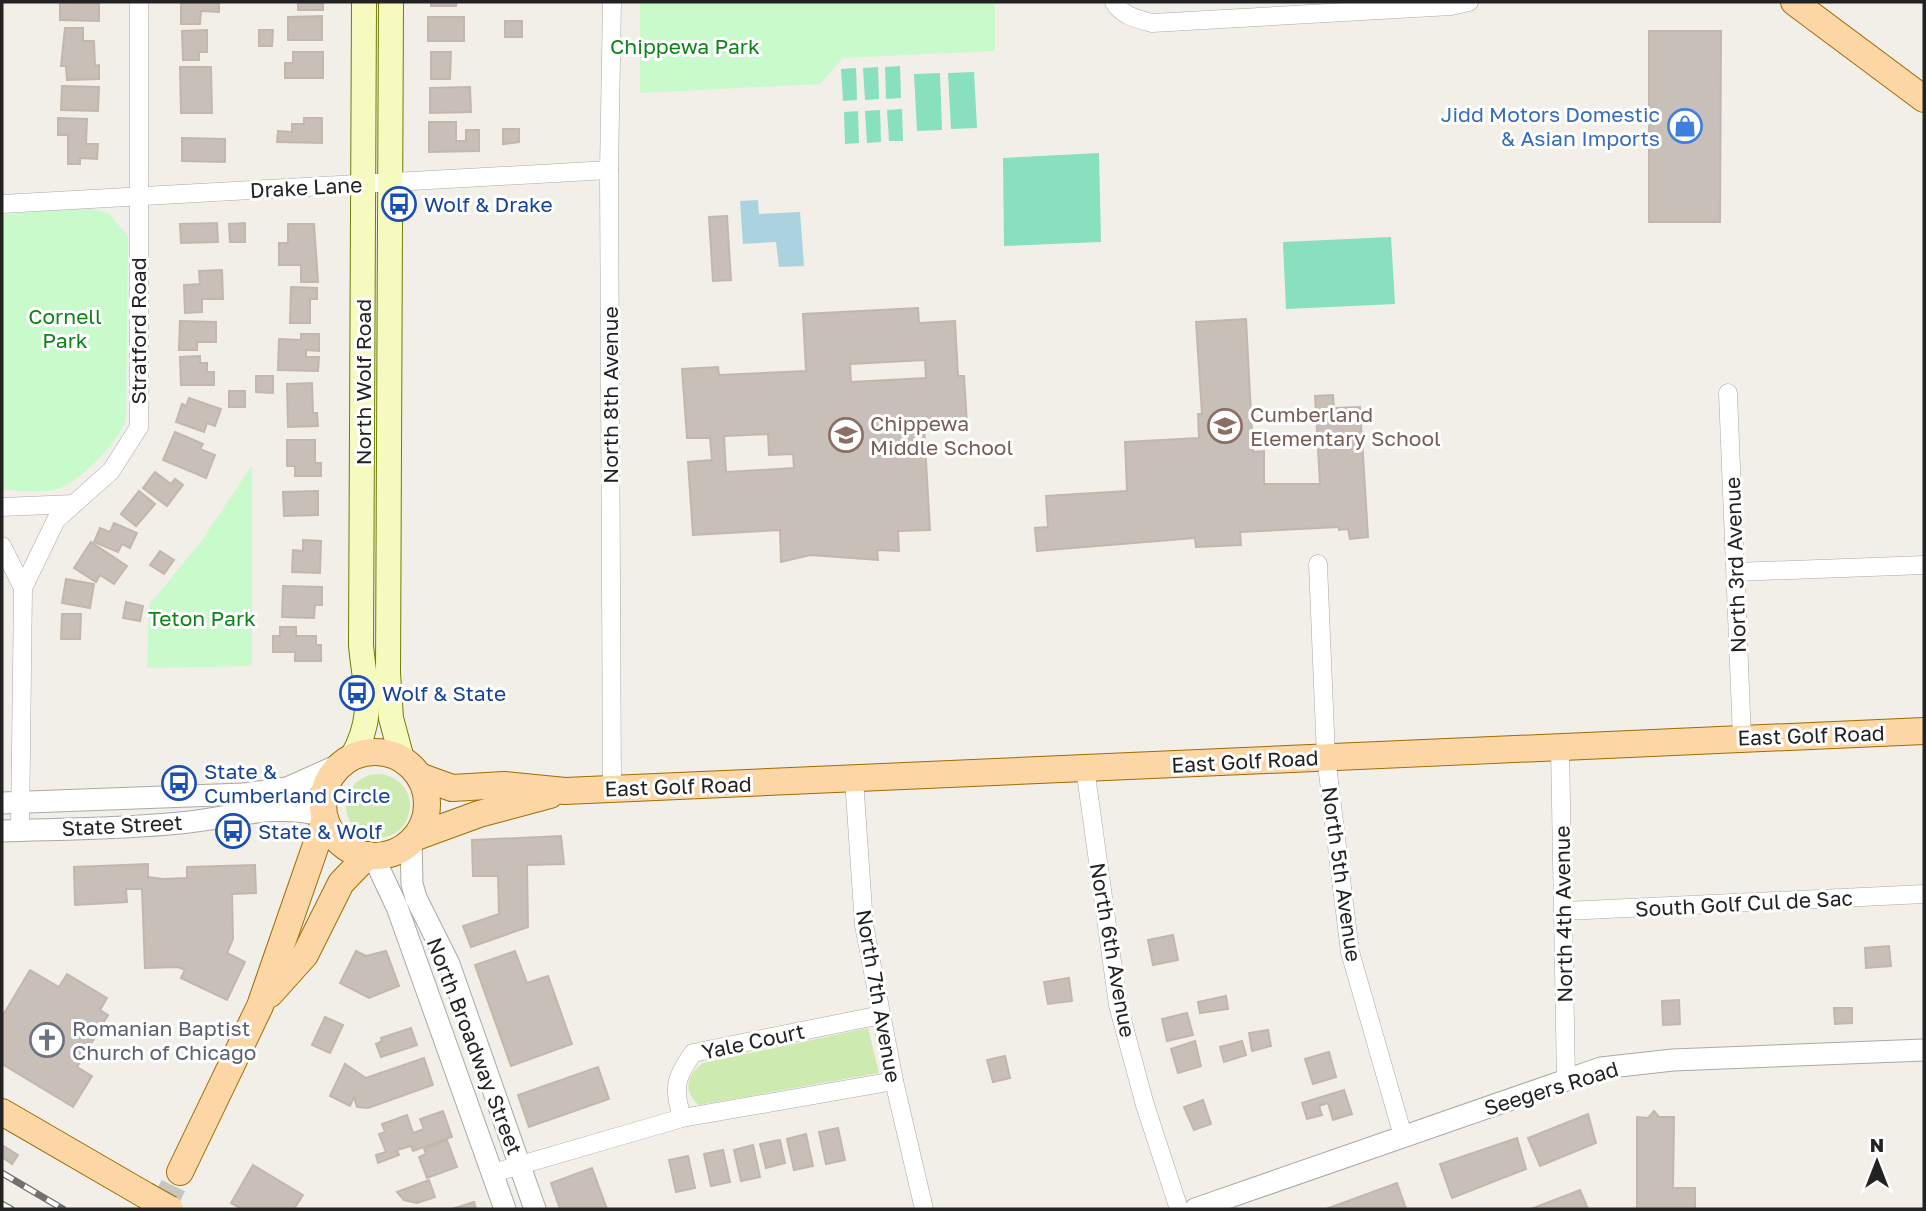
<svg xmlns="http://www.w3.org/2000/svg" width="1926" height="1211" viewBox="0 0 1926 1211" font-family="'Golos Text',sans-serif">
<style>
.grass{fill:#cdebb0}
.park{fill:#c8facc}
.pitch{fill:#88e0be}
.water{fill:#aad3df}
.building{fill:#c7bfb8;stroke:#c4b6ab;stroke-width:2;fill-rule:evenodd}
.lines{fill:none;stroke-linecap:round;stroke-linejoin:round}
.primary-tunnel{stroke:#c8c6c1;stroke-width:26;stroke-dasharray:26 13;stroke-linecap:butt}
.minor-casing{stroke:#a9a9a9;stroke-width:19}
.tertiary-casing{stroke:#a9a9a9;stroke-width:23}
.secondary-casing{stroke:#707d05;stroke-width:26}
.primary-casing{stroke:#a06b00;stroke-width:28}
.minor{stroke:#fff;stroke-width:18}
.tertiary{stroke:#fff;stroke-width:21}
.secondary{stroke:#f7fabf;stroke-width:24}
.primary{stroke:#fcd6a4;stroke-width:26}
.rail-casing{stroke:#707070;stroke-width:7}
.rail{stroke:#fff;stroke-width:4.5;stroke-dasharray:13;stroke-linecap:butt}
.primary-bridge-casing{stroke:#a06b00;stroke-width:28;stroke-linecap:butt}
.primary-bridge{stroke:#fcd6a4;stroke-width:26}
.labels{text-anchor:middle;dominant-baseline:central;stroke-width:6;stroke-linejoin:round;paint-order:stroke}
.park-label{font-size:21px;fill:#0c8416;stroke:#fff}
.shop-label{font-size:21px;fill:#366cbe;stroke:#fff;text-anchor:end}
.street-label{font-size:21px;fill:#222;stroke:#fff}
.transit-label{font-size:21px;fill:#164399;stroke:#fff;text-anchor:start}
.education-label{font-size:21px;fill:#785e54;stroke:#fff;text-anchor:start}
.worship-label{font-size:21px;fill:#5b616d;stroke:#fff;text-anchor:start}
</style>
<rect width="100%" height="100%" fill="#f2efe9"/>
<g class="grass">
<circle cx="378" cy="806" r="32"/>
<path d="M868,1028l11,45 -180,32c-17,-13 -12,-31 4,-42z"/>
</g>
<g class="park">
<polygon points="640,2 995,2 995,51 843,58 820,84 640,93"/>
<path d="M80,206l28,7 20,23 -2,184c-8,22 -48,65 -72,70 -16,3 -34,0 -50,0l-2,-2v-273z"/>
<polygon points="252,465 252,666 147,668 149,605 200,543"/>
</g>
<g class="pitch">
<polygon points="900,66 901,98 886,99 885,67"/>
<polygon points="878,67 879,99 865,100 863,68"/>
<polygon points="856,68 857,100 843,101 841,69"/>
<polygon points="974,72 977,128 951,129 948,73"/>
<polygon points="940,73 942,130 917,131 914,74"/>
<polygon points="902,109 903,141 889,141 887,110"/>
<polygon points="880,110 881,142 867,143 865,111"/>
<polygon points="858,111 859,143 845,144 844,112"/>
<polygon points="1099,153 1101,242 1004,246 1003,158"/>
<polygon points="1391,237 1395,304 1286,309 1283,242"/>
</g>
<polygon class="water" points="758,200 759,214 800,212 804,266 779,267 776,242 743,244 740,201"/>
<g class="building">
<polygon points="60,2 99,3 99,21 60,20"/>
<polygon points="181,2 219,2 219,12 201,11 200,24 181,24"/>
<rect x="298" y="2" width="25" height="8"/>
<rect x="431" y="2" width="25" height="4"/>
<polygon points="322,16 322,40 288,40 288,17"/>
<rect x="428" y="17" width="36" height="24"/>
<rect x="505" y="21" width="17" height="16"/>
<polygon points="65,28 83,28 83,41 94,41 95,66 99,65 99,79 67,80 66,66 61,66"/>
<polygon points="207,30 207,52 199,52 199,60 183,60 182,31"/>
<polygon points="259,30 273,30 272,46 259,46"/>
<polygon points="1649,31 1721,31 1720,222 1649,222"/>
<polygon points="293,52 323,52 323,78 285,78 285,63 293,63"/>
<polygon points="431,52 451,52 450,79 431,79"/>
<polygon points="180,67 211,67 212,113 181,113"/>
<polygon points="62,86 99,87 98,111 61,110"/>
<polygon points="470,87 471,112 430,113 430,88"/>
<polygon points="58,118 87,119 86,144 98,144 97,159 80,158 80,164 68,164 68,135 58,135"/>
<polygon points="304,118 322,118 322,143 277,142 278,131 292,132 292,124 304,124"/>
<polygon points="429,122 456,122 456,141 466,141 466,130 479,130 479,151 429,152"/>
<polygon points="503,129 519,129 519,142 503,144"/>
<polygon points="182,138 225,139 225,162 182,161"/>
<polygon points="727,216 731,280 713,281 709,217"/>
<polygon points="217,223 218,242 181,243 180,224"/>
<polygon points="245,223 245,242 230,242 229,224"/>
<polygon points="288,224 314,224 318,282 301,282 301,265 279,265 279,243 288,243"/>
<polygon points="222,270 223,299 202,299 202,312 185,313 184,285 200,284 199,271"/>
<polygon points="291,287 317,288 317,299 310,299 310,323 290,323"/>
<path d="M918,308l1,15 36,-2 3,55h6l3,48 -43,3 6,103 -32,1 1,20 -22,-1 1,10 -68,-5 -29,7 -1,-32 -87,5 -5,-73 24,-2 -2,-22h-23l-5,-69 36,-2 1,8 87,-4 -3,-57zM925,360l1,18 -75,4 -1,-18zM768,434l1,21 24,-1 1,14 -68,4 -2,-36z"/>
<polygon points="1246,319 1253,452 1264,451 1264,484 1320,484 1315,396 1333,395 1334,408 1360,407 1368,537 1350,539 1348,529 1339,530 1339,527 1240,532 1241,545 1196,547 1195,538 1037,551 1035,528 1048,527 1046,496 1127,491 1125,442 1199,438 1198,414 1202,414 1196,322"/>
<polygon points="180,321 216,322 216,342 197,342 197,350 179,350"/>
<polygon points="301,334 319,334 319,351 306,350 306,357 319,357 318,371 278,370 279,339 301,340"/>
<polygon points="200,356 200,363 207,363 207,372 214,372 214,385 181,385 180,357"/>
<polygon points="256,376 273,376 273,393 256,392"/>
<polygon points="312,383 313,413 317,413 318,426 288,427 287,384"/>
<rect x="229" y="391" width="16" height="16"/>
<polygon points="189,398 221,409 215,426 207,423 204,432 176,422 182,404 186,406"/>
<polygon points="175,432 203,444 200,449 215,455 206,478 163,460"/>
<polygon points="287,440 315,440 315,463 321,463 321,476 295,476 295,466 287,466"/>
<polygon points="155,472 171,484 175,479 183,485 167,506 143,488"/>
<polygon points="139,491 155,504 136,526 121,514"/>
<polygon points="318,491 318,515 284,516 283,492"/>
<polygon points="114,523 137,533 130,548 122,544 118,552 94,542 100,528 110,532"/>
<polygon points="303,540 321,541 320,573 292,572 293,550 303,551"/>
<polygon points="91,542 127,566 114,584 100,575 96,582 74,568"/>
<polygon points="160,551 174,560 164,574 150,565"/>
<polygon points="66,579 94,584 90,608 62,603"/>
<polygon points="283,586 322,587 322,605 315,605 314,618 282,617"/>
<polygon points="126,602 143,606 140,621 123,618"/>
<polygon points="62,614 81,614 80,639 61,639"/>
<polygon points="280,627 296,627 296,636 316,636 316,645 321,645 321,661 295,661 295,652 273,652 273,636 280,636"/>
<polygon points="561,836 564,864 527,865 528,927 471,947 463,926 499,914 498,876 473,876 472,840"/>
<polygon points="148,864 148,877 163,879 187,878 187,867 255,865 256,893 232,894 233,939 227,953 245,962 227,1000 181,978 185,970 178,967 145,968 142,889 126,889 127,902 75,905 74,867"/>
<polygon points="1173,935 1178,960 1153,965 1148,940"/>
<polygon points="1889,946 1891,966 1866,968 1865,948"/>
<polygon points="356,951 366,956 386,951 399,986 369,998 340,983"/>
<polygon points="515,951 527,983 548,976 572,1044 511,1066 475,965"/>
<polygon points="30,970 59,987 67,974 107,998 100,1010 108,1015 77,1067 92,1076 73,1107 2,1064 2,1017"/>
<polygon points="1069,978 1072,1001 1048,1004 1044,982"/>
<polygon points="1226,996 1228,1009 1200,1013 1198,1002"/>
<polygon points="1679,1000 1680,1024 1663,1025 1662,1001"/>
<polygon points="1834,1008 1852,1008 1852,1023 1835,1024"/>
<polygon points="1187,1013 1193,1035 1167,1041 1162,1019"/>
<polygon points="325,1017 343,1025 330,1053 312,1045"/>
<polygon points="411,1028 417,1045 381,1057 376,1044 382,1041 381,1038"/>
<polygon points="1268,1030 1271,1046 1252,1051 1249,1033"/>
<polygon points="1195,1041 1201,1066 1178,1073 1171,1049"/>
<polygon points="1242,1041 1246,1055 1224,1062 1220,1047"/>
<polygon points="1329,1052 1336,1077 1313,1084 1305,1059"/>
<polygon points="1005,1056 1010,1078 993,1082 987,1060"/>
<polygon points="424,1058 433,1085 368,1108 357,1107 354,1097 350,1106 330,1096 345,1064 366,1078"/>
<polygon points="598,1067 609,1099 529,1127 518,1095"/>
<polygon points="1344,1090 1352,1114 1333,1120 1328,1103 1319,1106 1322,1115 1307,1119 1302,1103"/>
<polygon points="1203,1100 1211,1124 1194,1130 1184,1107"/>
<polygon points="443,1111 452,1137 413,1151 411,1146 397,1150 399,1155 378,1163 376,1155 386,1152 379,1134 385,1132 382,1124 407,1115 413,1133 424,1129 420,1119"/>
<polygon points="1654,1111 1659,1117 1674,1117 1673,1188 1695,1188 1695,1209 1637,1209 1637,1117 1648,1118"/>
<polygon points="1588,1114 1596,1143 1540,1166 1528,1138"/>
<polygon points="838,1128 845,1160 826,1164 819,1132"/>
<polygon points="806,1134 813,1166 794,1170 787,1139"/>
<polygon points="1517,1138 1526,1169 1452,1198 1440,1164"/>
<polygon points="447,1140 457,1167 427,1178 419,1157 426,1154 424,1149"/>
<polygon points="780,1140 785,1163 766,1168 760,1144"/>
<polygon points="2,1145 18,1155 12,1164 2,1157"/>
<polygon points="753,1145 760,1177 741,1181 734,1150"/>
<polygon points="723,1150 730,1182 711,1186 704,1154"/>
<polygon points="688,1156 695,1188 676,1192 669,1160"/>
<polygon points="253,1165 303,1195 294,1209 242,1209 231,1203"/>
<polygon points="592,1168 607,1209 560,1209 551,1183"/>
<polygon points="429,1180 435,1197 417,1203 404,1200 397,1192"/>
<polygon points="1397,1183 1406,1209 1326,1209"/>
<polygon points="1580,1190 1588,1209 1531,1209"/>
<polygon points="474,1202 476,1209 452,1209"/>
</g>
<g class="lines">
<polyline class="primary-tunnel" points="162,1209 180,1172"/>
<g class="minor-casing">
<g id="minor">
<polyline points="612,2 609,170 612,789"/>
<path d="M1114,2c8,14 23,17 38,21l299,-17 18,-4"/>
<polyline points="2,204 609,170"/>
<polyline points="1728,393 1742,738"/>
<polyline points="2,507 74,504"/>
<polyline points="2,546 23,588"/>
<polyline points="1318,564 1326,757 1350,952 1403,1136"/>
<polyline points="1736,572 1924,565"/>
<polyline points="1560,747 1566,1080"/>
<polyline points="1085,768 1118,1005 1145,1105 1179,1209"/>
<polyline points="854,779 864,925 894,1081 924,1209"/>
<polyline points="20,830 23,588 56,520 111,471 139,427 139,2"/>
<polyline points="1565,911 1924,894"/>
<path d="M682,1118c-9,-30 -7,-40 11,-65l188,-38"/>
<polyline points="493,1173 682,1118 894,1081"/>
</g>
</g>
<g class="tertiary-casing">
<g id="tertiary">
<polyline points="2,803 243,794 287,788 343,763"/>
<path d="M2,831c59,-2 119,-2 178,-8 51,-5 94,-21 145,-7"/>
<polyline points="411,842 412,884 416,898 449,964 535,1209"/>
<polyline points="373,856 397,907 505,1209"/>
<polyline points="1195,1209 1601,1068 1673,1060 1924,1050"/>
</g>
</g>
<g class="secondary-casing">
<g id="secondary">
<polyline points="391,2 388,673 391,718 402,759"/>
<path d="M352,757c24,-42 13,-67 9,-112l3,-643"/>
</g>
</g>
<g class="primary-casing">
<g id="primary">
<polyline points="1794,2 1924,99"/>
<circle cx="375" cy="804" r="52"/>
<polyline points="419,776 452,788 504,785 565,791 1924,731"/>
<polyline points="416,837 479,814 550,795"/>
<polyline points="270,994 305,955 341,883 368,855"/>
<polyline points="2,1112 145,1195"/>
<polyline points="180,1172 260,1006 325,819"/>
</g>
</g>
<use href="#minor" class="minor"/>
<use href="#tertiary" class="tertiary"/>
<use href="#secondary" class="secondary"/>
<use href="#primary" class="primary"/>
<g class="rail-casing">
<g id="rail">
<polyline points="2,1173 63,1209"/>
<polyline points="2,1204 11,1209"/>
</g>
</g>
<use href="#rail" class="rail"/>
<g class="primary-bridge-casing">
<polyline id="primary-bridge" points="145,1195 170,1209"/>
</g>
<use href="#primary-bridge" class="primary-bridge"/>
</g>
<defs>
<g id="shop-ring" transform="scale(1.75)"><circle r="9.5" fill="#fff" stroke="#3f7fe0" stroke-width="1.5"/><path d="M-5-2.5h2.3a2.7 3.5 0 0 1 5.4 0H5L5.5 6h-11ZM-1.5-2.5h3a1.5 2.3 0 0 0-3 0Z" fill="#3f7fe0"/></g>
<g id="bus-ring" transform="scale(1.75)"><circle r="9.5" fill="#fff" stroke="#1a4fb4" stroke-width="1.5"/><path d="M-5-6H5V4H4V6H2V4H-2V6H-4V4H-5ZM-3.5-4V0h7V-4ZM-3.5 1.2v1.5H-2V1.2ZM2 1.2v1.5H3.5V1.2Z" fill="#1a4fb4"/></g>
<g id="school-ring" transform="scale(1.75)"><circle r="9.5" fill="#fff" stroke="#8d6e63" stroke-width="1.5"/><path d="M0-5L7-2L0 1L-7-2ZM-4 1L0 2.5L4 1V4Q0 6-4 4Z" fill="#8d6e63"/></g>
<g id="church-ring" transform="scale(1.75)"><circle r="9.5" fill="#fff" stroke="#6b7280" stroke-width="1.5"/><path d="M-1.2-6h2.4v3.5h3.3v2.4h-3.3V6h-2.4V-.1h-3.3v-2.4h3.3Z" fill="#6b7280"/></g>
</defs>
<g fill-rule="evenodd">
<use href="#shop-ring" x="1685" y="126"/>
<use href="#bus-ring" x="399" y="204"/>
<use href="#school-ring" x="1225" y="426"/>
<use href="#school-ring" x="846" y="435"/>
<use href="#bus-ring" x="357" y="693"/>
<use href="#bus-ring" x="179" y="783"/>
<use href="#bus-ring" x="233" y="831"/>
<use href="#church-ring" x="47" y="1040"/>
</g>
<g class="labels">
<g class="park-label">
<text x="685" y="46">Chippewa Park</text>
<text x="65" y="316">Cornell<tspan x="65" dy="24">Park</tspan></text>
<text x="202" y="618">Teton Park</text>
</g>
<g class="shop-label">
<text x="1660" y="114">Jidd Motors Domestic<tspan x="1660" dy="24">&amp; Asian Imports</tspan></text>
</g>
<g class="street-label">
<text transform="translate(306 187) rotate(-3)">Drake Lane</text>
<text transform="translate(138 331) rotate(-90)">Stratford Road</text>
<text transform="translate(363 382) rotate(-90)">North Wolf Road</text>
<text transform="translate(610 395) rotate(-90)">North 8th Avenue</text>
<text transform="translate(1735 565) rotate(-92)">North 3rd Avenue</text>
<text transform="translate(1811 735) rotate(-2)">East Golf Road</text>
<text transform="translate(1245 761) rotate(-3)">East Golf Road</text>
<text transform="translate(678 786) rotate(-2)">East Golf Road</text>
<text transform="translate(122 825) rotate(-3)">State Street</text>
<text transform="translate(1342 874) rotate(82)">North 5th Avenue</text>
<text transform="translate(1744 903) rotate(-3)">South Golf Cul de Sac</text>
<text transform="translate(1563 914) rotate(-91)">North 4th Avenue</text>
<text transform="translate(1113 950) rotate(80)">North 6th Avenue</text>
<text transform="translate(879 996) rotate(80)">North 7th Avenue</text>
<text transform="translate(753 1041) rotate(-12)">Yale Court</text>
<text transform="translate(475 1046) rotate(69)">North Broadway Street</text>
<text transform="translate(1551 1088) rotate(-17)">Seegers Road</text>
</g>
<g class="transit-label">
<text x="424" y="204">Wolf &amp; Drake</text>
<text x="382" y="693">Wolf &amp; State</text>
<text x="204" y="771">State &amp;<tspan x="204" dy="24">Cumberland Circle</tspan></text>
<text x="258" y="831">State &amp; Wolf</text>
</g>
<g class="education-label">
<text x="1250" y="414">Cumberland<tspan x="1250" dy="24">Elementary School</tspan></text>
<text x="870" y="423">Chippewa<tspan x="870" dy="24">Middle School</tspan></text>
</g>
<g class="worship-label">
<text x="72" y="1028">Romanian Baptist<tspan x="72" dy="24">Church of Chicago</tspan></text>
</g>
</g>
<rect width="1926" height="1211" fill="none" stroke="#222222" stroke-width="7"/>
<g transform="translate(1877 1162)" stroke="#ffffff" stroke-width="5" paint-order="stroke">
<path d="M0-5L12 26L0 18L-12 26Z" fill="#222222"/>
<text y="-10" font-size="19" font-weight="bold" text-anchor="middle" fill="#222222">N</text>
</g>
</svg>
